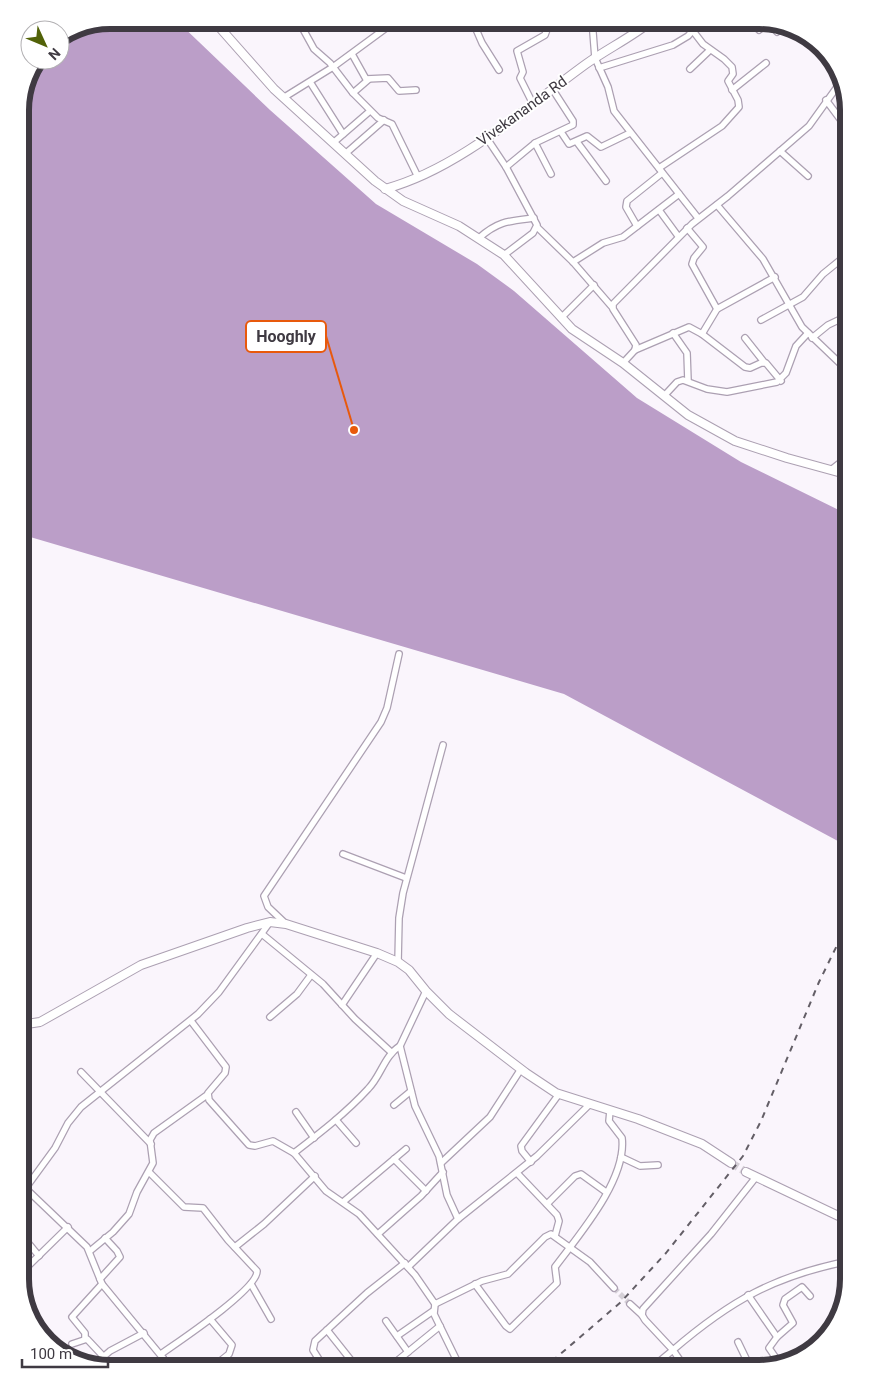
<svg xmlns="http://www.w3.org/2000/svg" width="869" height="1389" viewBox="0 0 869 1389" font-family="Roboto,sans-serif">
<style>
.water{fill:#bb9ec8}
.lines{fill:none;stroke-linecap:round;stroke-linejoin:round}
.street-tunnel{stroke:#d5d0d7;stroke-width:5.5;stroke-dasharray:5.5 3;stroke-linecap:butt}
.secondary-tunnel{stroke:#d5d0d7;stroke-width:8;stroke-dasharray:8 4;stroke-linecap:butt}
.street-casing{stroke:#aca0b2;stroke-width:8}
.secondary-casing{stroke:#aca0b2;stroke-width:10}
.street{stroke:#fff;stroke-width:5.5}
.secondary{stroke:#fff;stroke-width:8}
.rail{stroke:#635e66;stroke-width:2;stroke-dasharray:6 6;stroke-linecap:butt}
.labels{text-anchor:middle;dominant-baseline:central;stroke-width:4;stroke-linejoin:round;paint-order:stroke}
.street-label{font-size:15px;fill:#3f3a42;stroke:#fff}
.rim{fill:none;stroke:#3f3a42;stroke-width:6}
.leader{fill:none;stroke:#e8590c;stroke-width:2}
.callout-dot{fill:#e8590c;stroke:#fff;stroke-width:2}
.callout{fill:#fff;stroke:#e8590c;stroke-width:2}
.callout-label{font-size:16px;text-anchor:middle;font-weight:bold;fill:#3f3a42}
</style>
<rect width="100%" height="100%" fill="#faf5fc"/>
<polygon class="water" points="110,20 176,20 270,110 376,204 477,264 514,291 637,398 741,462 849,515 849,847 564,694 20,534 20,104 40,60 60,60 60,37 76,27"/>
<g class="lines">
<polyline class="street-tunnel" points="614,1288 630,1304"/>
<polyline class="secondary-tunnel" points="731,1163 746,1172"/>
<g class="street-casing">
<g id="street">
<polyline points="298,20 314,49 330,63 353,93 378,118 392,124 418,177"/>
<polyline points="472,20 482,43 499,70"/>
<polyline points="592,20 595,58 608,87 614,111 698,218"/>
<polyline points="750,20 759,30"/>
<polyline points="777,32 784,26"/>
<polyline points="352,54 366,79 388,78 399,91 416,90"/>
<polyline points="599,68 673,45 688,36 702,20"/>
<polyline points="690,69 710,50"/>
<polyline points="310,82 343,134"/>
<polyline points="732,90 766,63"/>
<polyline points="353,93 368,80"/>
<polyline points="283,98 333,67 397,20"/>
<polyline points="826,100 849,131"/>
<polyline points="533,104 520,78 523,72 517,51 545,35 549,24 557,20"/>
<polyline points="561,132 569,144 587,136 601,147 630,133"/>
<polyline points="486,137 506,167 537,225 533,233 504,255"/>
<polyline points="577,142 606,181"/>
<polyline points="333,143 370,111"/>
<polyline points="535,143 551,174"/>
<polyline points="780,151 808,176"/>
<polyline points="345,154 384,120"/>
<polyline points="506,167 535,143 573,125 573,121 553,90"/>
<polyline points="659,168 722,126 739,107 738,100 728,81 733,74 732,67 724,59 703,44 693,31"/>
<polyline points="717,205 763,259 802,327 849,372"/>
<polyline points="659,210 678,236"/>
<polyline points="637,226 626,207 627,201 662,173"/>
<polyline points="537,227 573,262 612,307"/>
<polyline points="687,228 703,247 694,258 692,264 717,309"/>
<path d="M479,238c19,-17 30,-17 55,-20"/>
<polyline points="573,262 603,243 623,237 679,194"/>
<polyline points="561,318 594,285"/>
<polyline points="761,320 803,297 823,274 844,257"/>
<polyline points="673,333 687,353 688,381"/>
<polyline points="702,334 717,309 775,277"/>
<polyline points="745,338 764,362"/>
<polyline points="812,338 828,325 849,315"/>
<polyline points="635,350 689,327 702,334 745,367 750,368 761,363 766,363 781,381"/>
<polyline points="623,363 635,350 636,345 613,309 613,304 692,224 728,196 809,126 842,80"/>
<polyline points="664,396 677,382 683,380 707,389 727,392 777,382 786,373 796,346 808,333"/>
<polyline points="831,470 849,456"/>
<polyline points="343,854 406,878"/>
<polyline points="286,924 268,907 264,896 381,722 387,708 399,654"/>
<polyline points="262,934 323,984 355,1019 391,1052"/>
<polyline points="398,962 399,918 403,893 443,745"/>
<polyline points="426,991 400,1046 415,1106 439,1156 447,1195 458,1219"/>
<polyline points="342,1005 377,953"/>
<polyline points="270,1017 297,994 311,975"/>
<polyline points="191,1021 226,1067 225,1073 208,1093 209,1100 249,1145 255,1146 273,1141 294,1153 326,1191 359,1214 415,1275 435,1304 482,1281 508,1274 545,1237 551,1234 590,1262 614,1288"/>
<polyline points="81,1072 151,1144"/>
<polyline points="394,1105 411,1091"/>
<polyline points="296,1112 314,1138"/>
<polyline points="336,1120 356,1143"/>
<path d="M294,1153c26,-20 52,-40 74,-64 13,-13 16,-33 32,-43"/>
<polyline points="621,1157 640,1166 658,1165"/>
<polyline points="394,1159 426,1191"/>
<polyline points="531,1162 522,1151 521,1146 559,1094"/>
<polyline points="441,1163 490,1117 521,1069"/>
<path d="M150,1173l34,34 19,1 25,32 29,31c1,18 -79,71 -96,83"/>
<polyline points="517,1173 557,1215 559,1221 555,1236"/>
<path d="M756,1177l-45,57 -68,75 -1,6 3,5 28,30c57,-49 101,-74 176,-89"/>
<polyline points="20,1183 87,1247 102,1284 172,1369"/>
<polyline points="20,1196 55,1148 68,1123 81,1107 198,1014 219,992 270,922"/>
<polyline points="343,1202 406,1149"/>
<polyline points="547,1204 575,1176 581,1174 606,1192"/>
<polyline points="20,1233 39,1256"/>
<polyline points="378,1234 421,1196 443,1172"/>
<polyline points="235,1247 264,1224 315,1176"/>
<polyline points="90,1251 113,1232 129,1214 137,1192 153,1163 150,1140 154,1133 207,1095"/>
<polyline points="408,1267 458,1219 537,1156 590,1104"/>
<polyline points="20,1274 68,1227"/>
<polyline points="100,1279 120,1257 117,1251 105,1238"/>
<polyline points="251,1284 271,1319"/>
<path d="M475,1284l31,42 4,3 47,-46 -2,-16c23,-31 72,-87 67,-129l-13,-17 1,-10"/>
<polyline points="748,1295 777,1337 769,1348 780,1364"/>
<polyline points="435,1304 434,1314 458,1363 458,1369"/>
<polyline points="630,1304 642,1315"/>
<polyline points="27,1308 35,1317"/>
<polyline points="210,1319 232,1345 229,1354 214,1366"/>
<polyline points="386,1321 408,1352"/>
<polyline points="327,1330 358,1369"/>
<polyline points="397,1336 433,1311"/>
<polyline points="777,1337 793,1323 783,1305 785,1299 802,1287 810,1296"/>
<polyline points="85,1338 85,1333 72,1317 102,1284"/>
<polyline points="738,1342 751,1369"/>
<polyline points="72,1344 87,1339 103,1356"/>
<polyline points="797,1360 839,1316"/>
<polyline points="94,1365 110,1351 144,1333"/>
<polyline points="151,1369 163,1358"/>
<polyline points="325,1369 313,1350 315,1341 367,1293 405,1263"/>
<polyline points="387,1369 440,1326"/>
<polyline points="650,1369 673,1350 686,1369"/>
</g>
</g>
<g class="secondary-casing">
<g id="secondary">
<polyline points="213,20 274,89 375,181 403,201 459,226 504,255 572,329 623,363 688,415 735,441 787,458 849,475"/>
<path d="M385,189c74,-20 140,-81 201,-125 21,-15 46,-27 67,-44"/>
<polyline points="20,1025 40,1022 141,965 247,928 270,922 286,924 377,953 398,962 409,970 426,991 449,1014 526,1073 556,1093 638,1119 702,1144 731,1163"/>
<polyline points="746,1172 849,1221"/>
</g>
</g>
<use href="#street" class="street"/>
<use href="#secondary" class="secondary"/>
<polyline class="rail" points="543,1369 621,1302 666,1253 743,1156 761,1121 819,982 849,921"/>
</g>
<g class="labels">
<g class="street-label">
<text transform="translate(522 111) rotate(-36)">Vivekananda Rd</text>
</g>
</g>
<path d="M0 0H869V1389H0ZM110 29H759A81 81 0 0 1 840 110V1279A81 81 0 0 1 759 1360H110A81 81 0 0 1 29 1279V110A81 81 0 0 1 110 29Z" fill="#fff" fill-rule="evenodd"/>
<path class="rim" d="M110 29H759A81 81 0 0 1 840 110V1279A81 81 0 0 1 759 1360H110A81 81 0 0 1 29 1279V110A81 81 0 0 1 110 29Z"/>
<path class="leader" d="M354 430L326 336"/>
<circle class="callout-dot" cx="354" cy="430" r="5"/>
<rect class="callout" x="246" y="321" width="80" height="31" rx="5"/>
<g class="callout-label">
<text x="286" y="342">Hooghly</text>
</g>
<g transform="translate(45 45) rotate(134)"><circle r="24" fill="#ffffff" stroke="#b2b0b3"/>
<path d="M0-4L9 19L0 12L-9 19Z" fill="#526208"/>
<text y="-8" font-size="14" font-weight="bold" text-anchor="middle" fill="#3f3a42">N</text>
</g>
<path d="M22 1359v8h86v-8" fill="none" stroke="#3f3a42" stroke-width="2.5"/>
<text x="30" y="1359" font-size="15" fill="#3f3a42" stroke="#ffffff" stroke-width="4" paint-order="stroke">100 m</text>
</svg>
